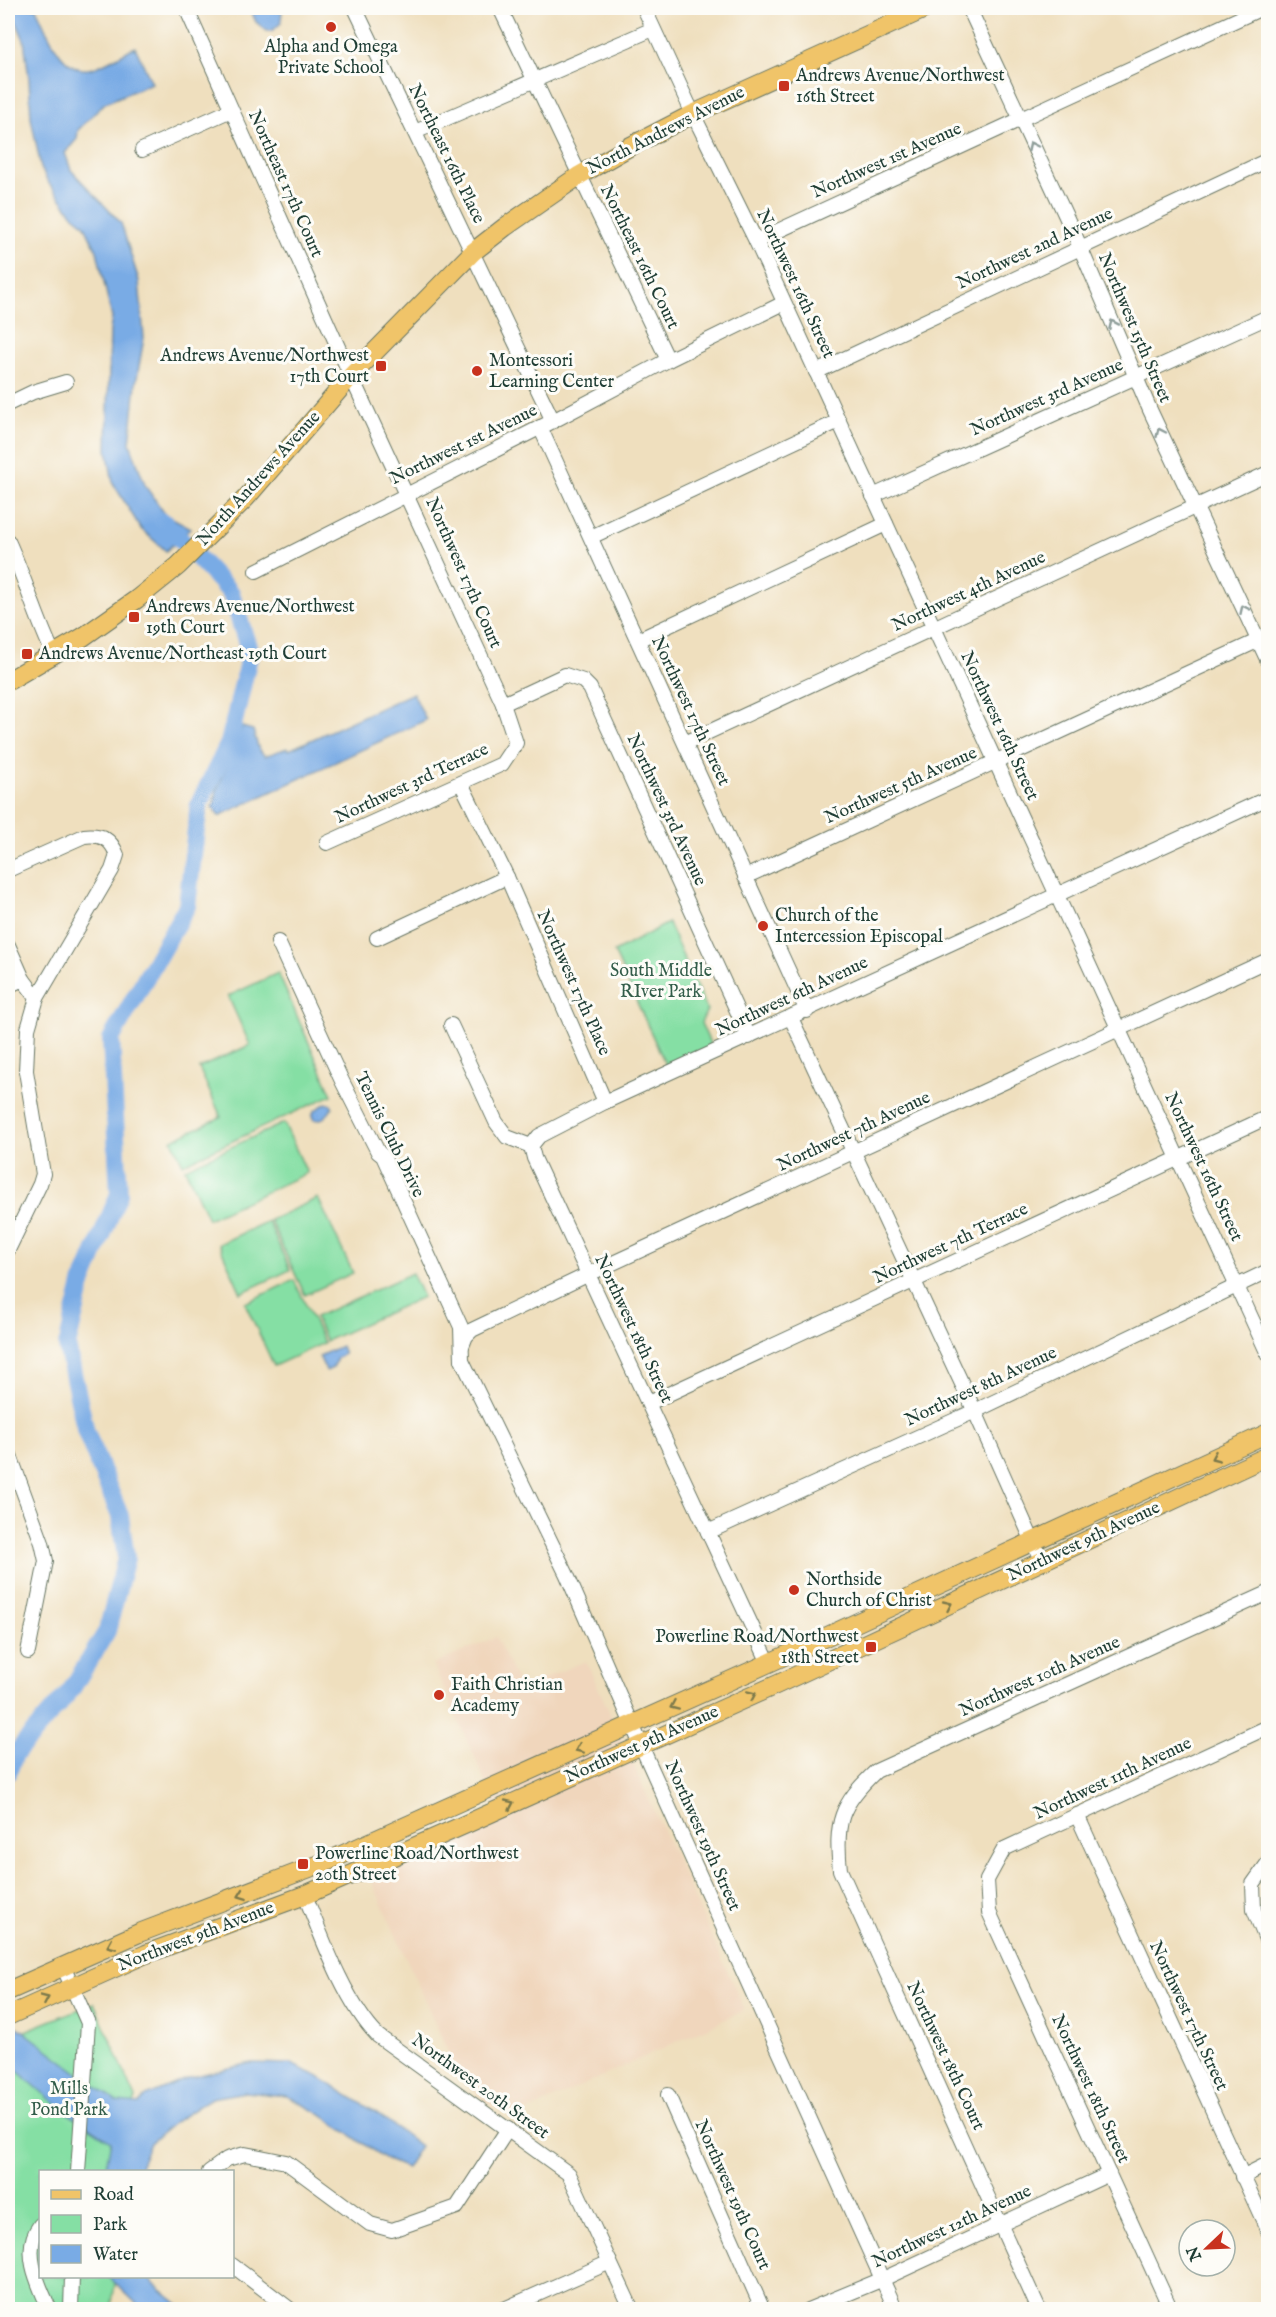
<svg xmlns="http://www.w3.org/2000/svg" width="1276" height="2317" viewBox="0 0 1276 2317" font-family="'IM FELL English',serif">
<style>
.built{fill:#f0d6bc}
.green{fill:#85dfa4;stroke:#528e6c;stroke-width:1.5}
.water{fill:#79abe5;stroke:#4c748c;stroke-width:1.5}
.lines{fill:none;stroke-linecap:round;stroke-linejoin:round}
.river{stroke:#79abe5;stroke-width:18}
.minor-casing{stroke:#687664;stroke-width:16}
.major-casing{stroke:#687664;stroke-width:20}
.minor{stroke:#fff;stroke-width:14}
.major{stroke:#f0c469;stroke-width:18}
.oneway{stroke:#8f9e9a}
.oneway2{stroke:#7d7a4c}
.poi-dot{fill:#c8321e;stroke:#fdfcf7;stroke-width:2}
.labels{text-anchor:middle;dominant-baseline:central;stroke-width:6;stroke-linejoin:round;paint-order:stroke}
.poi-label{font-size:18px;fill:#1f3d34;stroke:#fdfcf7;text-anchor:start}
.street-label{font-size:18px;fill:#1f3d34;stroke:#fdfcf7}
.park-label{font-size:18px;fill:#335d4a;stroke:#fdfcf7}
</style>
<rect width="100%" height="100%" fill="#fdfcf7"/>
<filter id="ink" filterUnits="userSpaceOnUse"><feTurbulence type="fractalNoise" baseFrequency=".0167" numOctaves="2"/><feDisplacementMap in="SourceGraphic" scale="12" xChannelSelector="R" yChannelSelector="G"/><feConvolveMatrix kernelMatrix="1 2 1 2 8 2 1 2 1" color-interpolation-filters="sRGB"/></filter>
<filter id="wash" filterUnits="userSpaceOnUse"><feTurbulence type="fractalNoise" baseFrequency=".008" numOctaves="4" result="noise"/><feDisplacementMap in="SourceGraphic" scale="24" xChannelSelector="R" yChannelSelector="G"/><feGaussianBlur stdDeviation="1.35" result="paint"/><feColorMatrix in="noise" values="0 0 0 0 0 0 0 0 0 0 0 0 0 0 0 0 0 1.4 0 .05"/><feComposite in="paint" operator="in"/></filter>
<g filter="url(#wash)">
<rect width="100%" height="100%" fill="#efdfbe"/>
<polygon class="built" points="496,1637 520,1688 586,1661 745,2010 519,2115 488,2103 459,2077 369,1875 501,1816 433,1665"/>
<g class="green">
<polygon points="668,923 707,1010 701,1023 712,1048 668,1070 614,952"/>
<polygon points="278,973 332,1095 183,1164 172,1140 221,1117 199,1068 250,1045 228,996"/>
<polygon points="284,1123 307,1173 208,1219 185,1168"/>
<polygon points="318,1198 353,1273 305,1295 270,1220"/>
<polygon points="268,1221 290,1270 241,1293 219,1244"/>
<polygon points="412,1273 423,1297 326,1341 315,1317"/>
<polygon points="294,1280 324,1343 274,1366 245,1303"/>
<polygon points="94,2003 136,2098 117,2147 111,2171 40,2172 40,2276 116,2277 111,2309 8,2310 8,2038"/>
</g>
<g class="water">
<path d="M8,8h28c10,20 24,64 52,61 12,-1 35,-16 47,-22l17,36 -47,20 -27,27 -1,9 -12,14 6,17 50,53 18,58 5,57 -8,45 -6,60 7,20 9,24 19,27 26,14 -25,23 -25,-22 -28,-46 -6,-34 3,-119 2,-12 -15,-67 -13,-27 -10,-8 -26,-34 -7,-14 -10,-50 -2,-39 -5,-39 -8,-19 -8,-9z"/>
<polygon points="250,8 282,8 281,23 272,31 267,31 256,22"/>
<polygon points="413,693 426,720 219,816 213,808 217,790 242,727 253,730 259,750 265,756 287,748 289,750"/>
<path d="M326,1103l6,2v3c-3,7 -10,13 -18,12l-2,-4 2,-5z"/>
<polygon points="341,1346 344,1354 337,1358 333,1368 326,1371 319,1356"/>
<polygon points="18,2027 117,2102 139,2104 146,2096 191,2077 251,2063 291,2064 315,2075 377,2113 420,2146 406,2168 387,2160 317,2112 287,2096 245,2092 211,2098 177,2120 150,2143 138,2171 105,2171 111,2141 64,2111 8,2063 8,2033"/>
<polygon points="109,2277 149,2277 154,2284 184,2309 142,2309"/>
</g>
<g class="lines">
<polyline class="river" points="8,1772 15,1754 71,1690 107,1631 126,1558 120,1516 86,1432 67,1346 82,1284 119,1194 111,1039 187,906 199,804 229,743 250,653 231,593 164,522"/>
</g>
</g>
<g filter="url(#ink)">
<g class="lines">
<g class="minor-casing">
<g id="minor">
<polyline points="186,8 351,376 503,704 516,743 502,764 327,843"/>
<polyline points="355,8 553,421"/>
<polyline points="500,8 668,360"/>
<polyline points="644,8 693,114 756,241 1268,1354"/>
<polyline points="969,8 1077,240 1150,410 1268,661"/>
<polyline points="415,132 653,29"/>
<polyline points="142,150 231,110"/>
<polyline points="756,241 1262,8"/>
<polyline points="816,372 1268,160"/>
<polyline points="8,404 33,392 66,382"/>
<polyline points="540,427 807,1011"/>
<polyline points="873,496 1268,317"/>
<polyline points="591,537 839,421"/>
<path d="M8,541c17,37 28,77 46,114"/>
<polyline points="256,571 553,421 668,360 784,303"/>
<polyline points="638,640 886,524"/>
<polyline points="503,704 565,675 583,681 590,688 749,1037"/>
<polyline points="685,743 1268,473"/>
<polyline points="461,783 507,877 605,1102"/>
<path d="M8,870l76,-34c18,-2 27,3 33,19l-5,15 -75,128"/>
<polyline points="745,877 1268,636"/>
<polyline points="377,938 507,877"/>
<polyline points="278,942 342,1081 378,1152 383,1156 461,1327 462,1360 567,1575 648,1761 896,2310"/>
<polyline points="8,945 23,979 37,998 28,1029 26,1071 43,1174 40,1184 8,1250"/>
<polyline points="8,986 23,979"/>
<polyline points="791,1018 977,1416 1042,1562"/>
<polyline points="451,1025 496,1122 507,1137 531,1146"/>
<polyline points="531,1146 539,1136 605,1102 1268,798"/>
<polyline points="531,1146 534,1158 769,1663"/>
<polyline points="462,1346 466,1336 472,1330 587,1275 1268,960"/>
<polyline points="649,1403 1268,1117"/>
<polyline points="8,1450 42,1543 46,1561 28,1652"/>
<polyline points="708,1532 975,1411 1268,1271"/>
<polyline points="1077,1815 1268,2231"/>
<polyline points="1268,1863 1253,1884 1254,1910 1268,1944"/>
<path d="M305,1895c17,43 41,109 73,141l191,138 63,136"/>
<polyline points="63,1966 88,2023 78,2172"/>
<polyline points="668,2095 763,2310"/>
<polyline points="209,2172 227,2159 245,2154 286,2162 370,2224 392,2230 457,2207 508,2129"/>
<polyline points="1242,2177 1268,2164"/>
<path d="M40,2225c-19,25 -2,59 10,85"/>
<polyline points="232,2265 291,2310"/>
<polyline points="71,2310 72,2276"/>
<polyline points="502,2310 610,2262"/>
<polyline points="808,2310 883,2279 1109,2174"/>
<path d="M1039,2310l-199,-440c-5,-48 0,-65 36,-99l392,-178"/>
<polyline points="1171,2310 989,1912 987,1880 1004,1849 1268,1727"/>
</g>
</g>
<g class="major-casing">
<g id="major">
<polyline points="8,681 83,637 137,599 178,566 246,498 351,376 473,252 505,227 580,175 629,147 693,114 927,8"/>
<polyline points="8,1991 139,1933 328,1861 769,1663 1268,1433"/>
<polyline points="8,2016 146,1954 305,1895 473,1821 778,1684 1268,1456"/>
</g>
</g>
<use href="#minor" class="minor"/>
<use href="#major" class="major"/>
</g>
<defs><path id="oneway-chevron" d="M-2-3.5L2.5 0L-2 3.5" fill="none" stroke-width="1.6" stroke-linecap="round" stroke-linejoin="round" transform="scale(1.5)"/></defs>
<g class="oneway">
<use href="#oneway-chevron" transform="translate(1032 146) rotate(-115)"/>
<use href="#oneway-chevron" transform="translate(1113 324) rotate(-114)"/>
<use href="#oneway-chevron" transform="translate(1160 432) rotate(-115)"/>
<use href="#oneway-chevron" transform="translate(1244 609) rotate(-115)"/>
</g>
<g class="oneway2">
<use href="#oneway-chevron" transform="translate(1215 1457) rotate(156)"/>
<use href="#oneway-chevron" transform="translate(948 1605) rotate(-25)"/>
<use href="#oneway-chevron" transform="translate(752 1695) rotate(-24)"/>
<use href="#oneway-chevron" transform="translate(674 1706) rotate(156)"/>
<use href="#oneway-chevron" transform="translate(579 1749) rotate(156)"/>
<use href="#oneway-chevron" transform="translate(510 1804) rotate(-25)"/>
<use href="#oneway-chevron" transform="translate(242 1895) rotate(160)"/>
<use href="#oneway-chevron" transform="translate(111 1945) rotate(157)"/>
<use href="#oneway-chevron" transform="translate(45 1999) rotate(-24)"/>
</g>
</g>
<g class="poi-dot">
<circle cx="331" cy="27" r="6"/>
<rect x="778" y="80" width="12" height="12" rx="3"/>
<rect x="375" y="360" width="12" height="12" rx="3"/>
<circle cx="477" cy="371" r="6"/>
<rect x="128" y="611" width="12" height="12" rx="3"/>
<rect x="21" y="648" width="12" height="12" rx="3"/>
<circle cx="763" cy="926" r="6"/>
<circle cx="794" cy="1590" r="6"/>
<rect x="865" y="1641" width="12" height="12" rx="3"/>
<circle cx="439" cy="1695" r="6"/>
<rect x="297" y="1858" width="12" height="12" rx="3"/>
</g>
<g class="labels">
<g class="poi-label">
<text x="331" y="47" text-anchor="middle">Alpha and Omega<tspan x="331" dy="21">Private School</tspan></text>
<text x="796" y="76">Andrews Avenue/Northwest<tspan x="796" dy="21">16th Street</tspan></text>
<text x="369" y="356" text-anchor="end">Andrews Avenue/Northwest<tspan x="369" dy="21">17th Court</tspan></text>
<text x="489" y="361">Montessori<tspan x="489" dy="21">Learning Center</tspan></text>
<text x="146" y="607">Andrews Avenue/Northwest<tspan x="146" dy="21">19th Court</tspan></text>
<text x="39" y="654">Andrews Avenue/Northeast 19th Court</text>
<text x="775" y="916">Church of the<tspan x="775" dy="21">Intercession Episcopal</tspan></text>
<text x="806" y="1580">Northside<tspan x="806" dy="21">Church of Christ</tspan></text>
<text x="859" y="1637" text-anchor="end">Powerline Road/Northwest<tspan x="859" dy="21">18th Street</tspan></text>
<text x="451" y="1685">Faith Christian<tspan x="451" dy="21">Academy</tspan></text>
<text x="315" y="1854">Powerline Road/Northwest<tspan x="315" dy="21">20th Street</tspan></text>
</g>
<g class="street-label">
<text transform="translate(666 131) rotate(-27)">North Andrews Avenue</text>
<text transform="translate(446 154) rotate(64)">Northeast 16th Place</text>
<text transform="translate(887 161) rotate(-24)">Northwest 1st Avenue</text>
<text transform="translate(285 184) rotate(66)">Northeast 17th Court</text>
<text transform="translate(1035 249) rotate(-25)">Northwest 2nd Avenue</text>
<text transform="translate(639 257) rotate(64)">Northeast 16th Court</text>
<text transform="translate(795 284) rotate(65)">Northwest 16th Street</text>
<text transform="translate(1134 328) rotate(67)">Northwest 15th Street</text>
<text transform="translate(1047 398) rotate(-24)">Northwest 3rd Avenue</text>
<text transform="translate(464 445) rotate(-26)">Northwest 1st Avenue</text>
<text transform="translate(259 479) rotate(-48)">North Andrews Avenue</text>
<text transform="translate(463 573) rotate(66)">Northwest 17th Court</text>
<text transform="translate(969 592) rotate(-25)">Northwest 4th Avenue</text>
<text transform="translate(690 711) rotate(65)">Northwest 17th Street</text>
<text transform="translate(999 726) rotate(65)">Northwest 16th Street</text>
<text transform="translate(412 784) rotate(-25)">Northwest 3rd Terrace</text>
<text transform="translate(901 786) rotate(-24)">Northwest 5th Avenue</text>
<text transform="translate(666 810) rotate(65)">Northwest 3rd Avenue</text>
<text transform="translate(573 983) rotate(66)">Northwest 17th Place</text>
<text transform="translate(792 997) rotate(-25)">Northwest 6th Avenue</text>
<text transform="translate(854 1132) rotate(-25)">Northwest 7th Avenue</text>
<text transform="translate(389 1135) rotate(64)">Tennis Club Drive</text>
<text transform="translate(1203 1167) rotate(65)">Northwest 16th Street</text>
<text transform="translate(951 1244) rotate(-25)">Northwest 7th Terrace</text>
<text transform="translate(633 1329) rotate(65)">Northwest 18th Street</text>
<text transform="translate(981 1387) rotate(-25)">Northwest 8th Avenue</text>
<text transform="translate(1084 1542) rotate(-25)">Northwest 9th Avenue</text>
<text transform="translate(1040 1677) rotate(-24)">Northwest 10th Avenue</text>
<text transform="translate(642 1745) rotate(-24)">Northwest 9th Avenue</text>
<text transform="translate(1113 1779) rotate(-25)">Northwest 11th Avenue</text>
<text transform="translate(702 1836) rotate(66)">Northwest 19th Street</text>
<text transform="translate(196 1937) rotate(-21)">Northwest 9th Avenue</text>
<text transform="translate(1188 2016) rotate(65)">Northwest 17th Street</text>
<text transform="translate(945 2056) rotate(65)">Northwest 18th Court</text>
<text transform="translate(480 2087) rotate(36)">Northwest 20th Street</text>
<text transform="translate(1090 2089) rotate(65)">Northwest 18th Street</text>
<text transform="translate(732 2195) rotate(66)">Northwest 19th Court</text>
<text transform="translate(952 2227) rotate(-25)">Northwest 12th Avenue</text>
</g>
<g class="park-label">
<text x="661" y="971">South Middle<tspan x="661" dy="21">RIver Park</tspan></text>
<text x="69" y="2089">Mills<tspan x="69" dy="21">Pond Park</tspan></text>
</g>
</g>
<rect width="1276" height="2317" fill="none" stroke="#fdfcf7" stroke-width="30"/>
<rect x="39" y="2170" width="195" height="108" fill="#fdfcf7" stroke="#a4b0a9" stroke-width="1.5"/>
<rect x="51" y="2190" width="30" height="9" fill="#f0c469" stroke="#a4b0a9" stroke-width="1.5"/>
<text x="93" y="2200" font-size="18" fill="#1f3d34">Road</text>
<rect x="51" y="2215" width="30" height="18" fill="#85dfa4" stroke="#a4b0a9" stroke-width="1.5"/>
<text x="93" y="2230" font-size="18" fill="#1f3d34">Park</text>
<rect x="51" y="2245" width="30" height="18" fill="#79abe5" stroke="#a4b0a9" stroke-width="1.5"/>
<text x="93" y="2260" font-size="18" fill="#1f3d34">Water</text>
<g transform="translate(1207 2248) rotate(247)"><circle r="28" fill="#fdfcf7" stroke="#a4b0a9" stroke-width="1.5"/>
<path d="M0-4.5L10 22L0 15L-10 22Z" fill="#c8321e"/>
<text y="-9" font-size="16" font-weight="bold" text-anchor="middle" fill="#1f3d34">N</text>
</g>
</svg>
